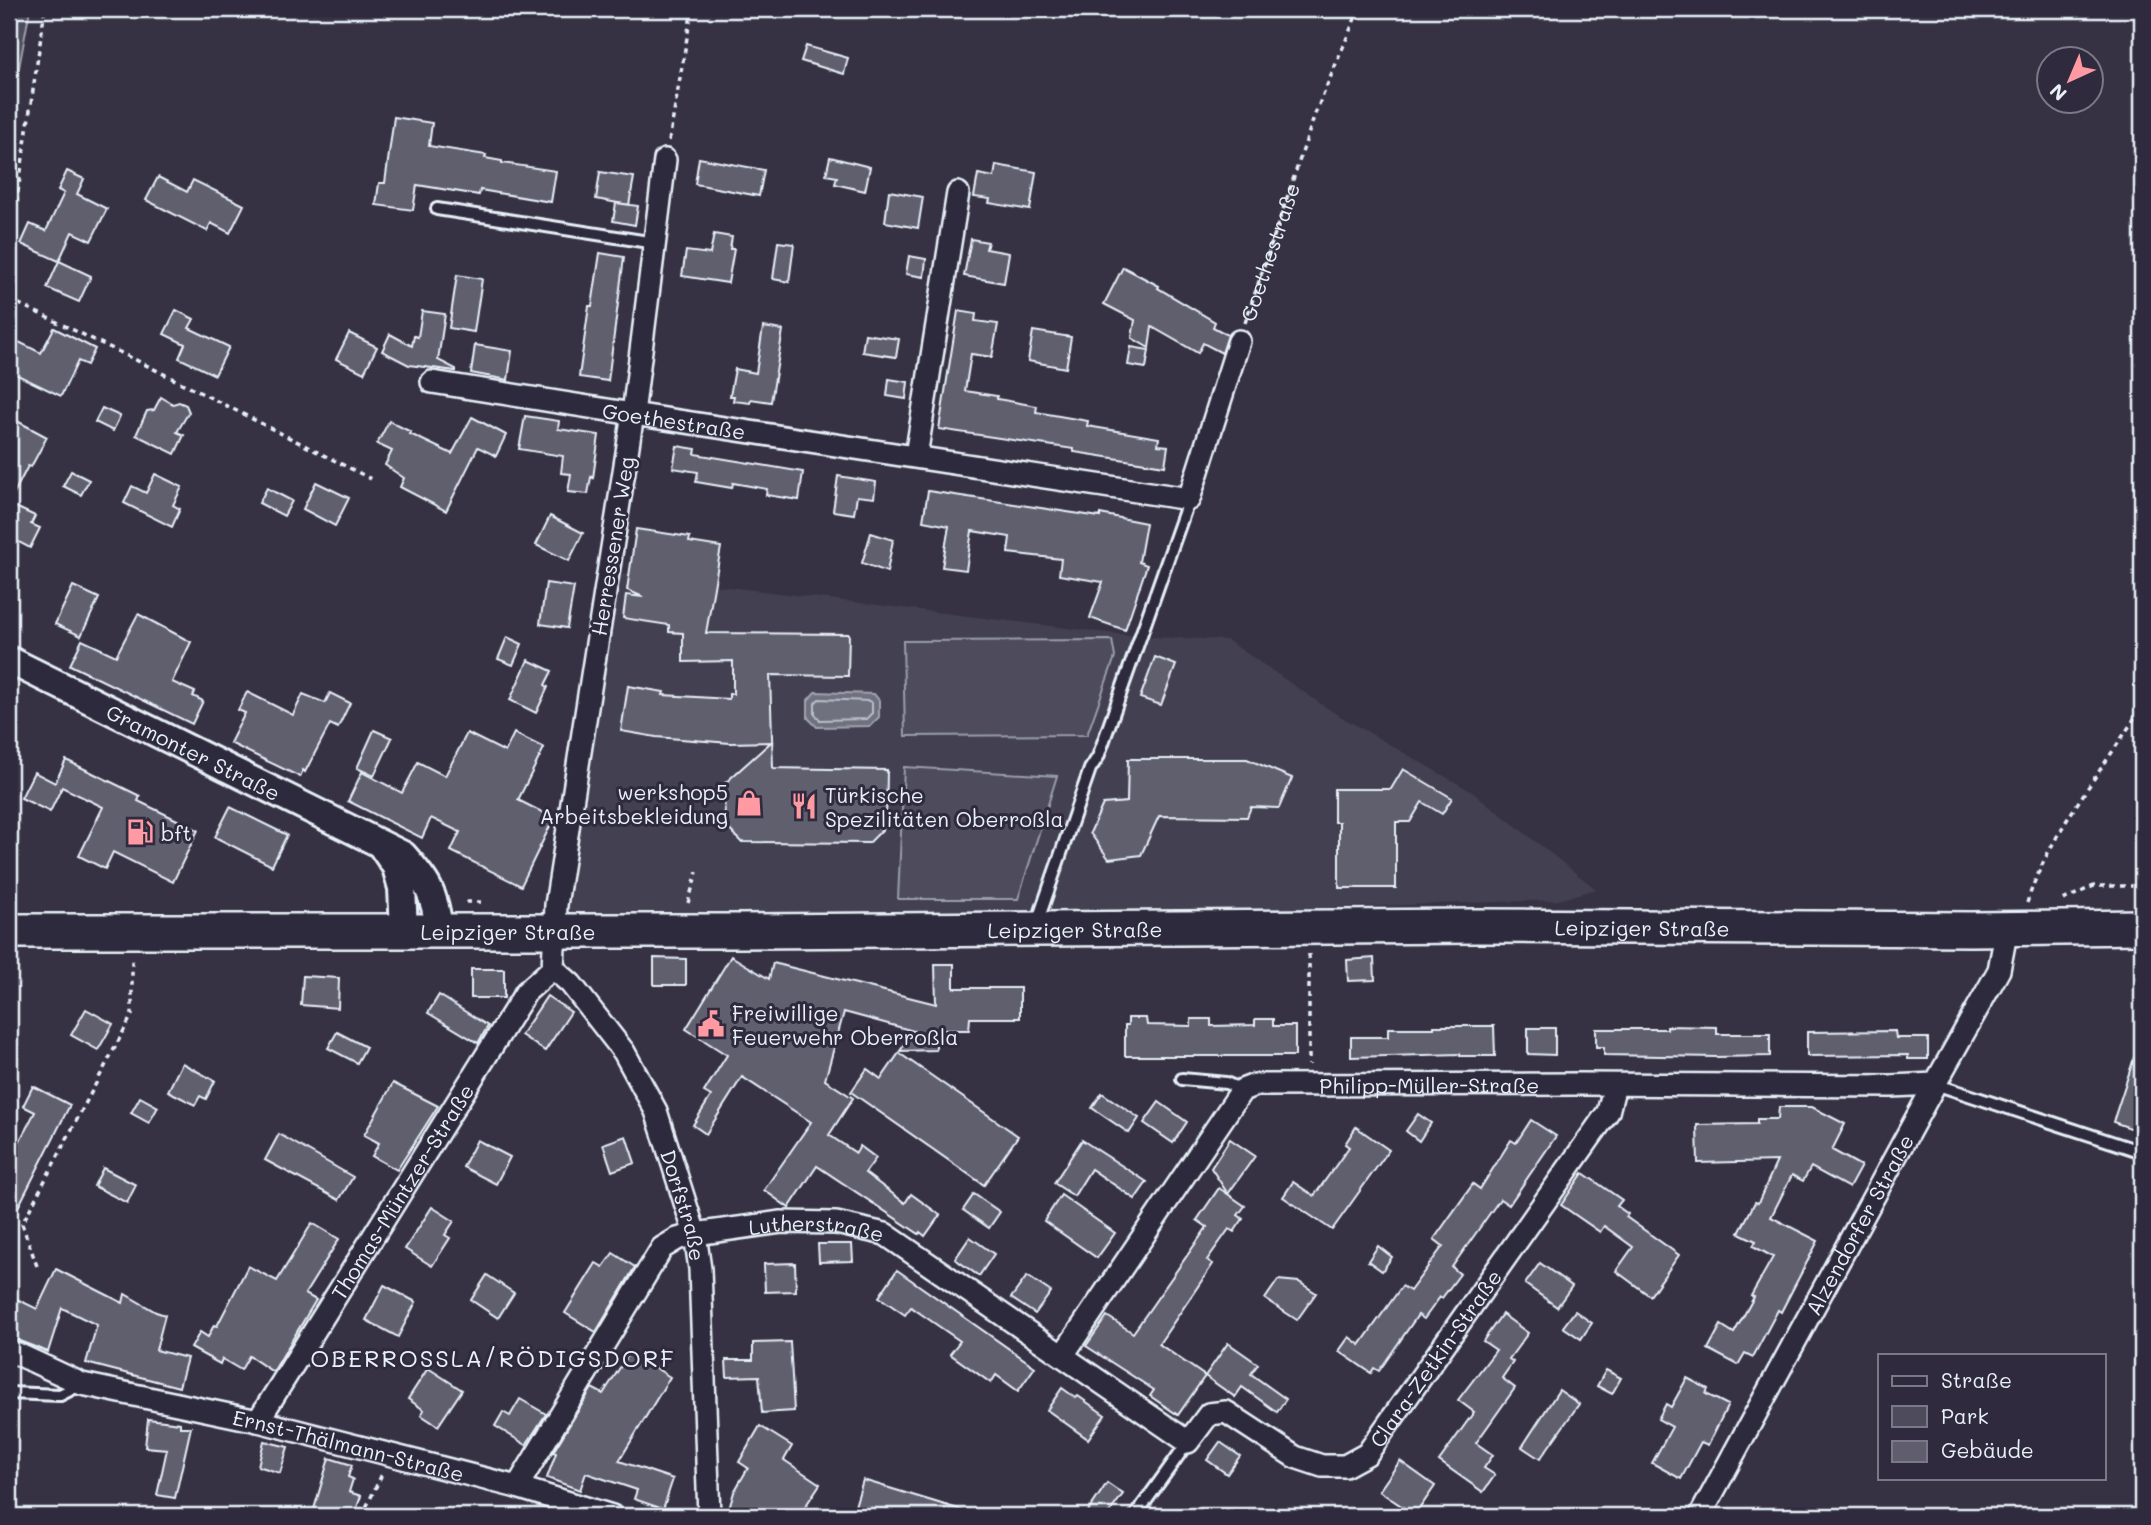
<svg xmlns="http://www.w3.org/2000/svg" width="2151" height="1525" viewBox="0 0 2151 1525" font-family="Mali,sans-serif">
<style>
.built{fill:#433f51}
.green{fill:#4d4b5c;stroke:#9a9eaa;stroke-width:2}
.water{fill:#70717f;stroke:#a0a4af;stroke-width:2}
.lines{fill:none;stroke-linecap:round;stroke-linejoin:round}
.shore{stroke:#b8bec8;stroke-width:2}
.building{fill:#605e6e;stroke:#e8f1f8;stroke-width:2}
.service-casing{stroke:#e8f1f8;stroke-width:16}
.minor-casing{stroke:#e8f1f8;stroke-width:26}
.tertiary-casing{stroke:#e8f1f8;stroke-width:32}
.primary-casing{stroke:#e8f1f8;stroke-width:38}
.path{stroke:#e8f1f8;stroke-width:3.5;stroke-dasharray:5 5;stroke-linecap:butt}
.service{stroke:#2f2a3d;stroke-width:10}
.minor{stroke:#2f2a3d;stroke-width:21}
.tertiary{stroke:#2f2a3d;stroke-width:26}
.primary{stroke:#2f2a3d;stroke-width:33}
.labels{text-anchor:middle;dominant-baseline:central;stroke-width:6;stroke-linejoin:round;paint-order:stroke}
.street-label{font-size:21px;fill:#e8f1f8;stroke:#2f2a3d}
.poi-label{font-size:21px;fill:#e8f1f8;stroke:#2f2a3d;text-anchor:start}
.quarter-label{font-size:24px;letter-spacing:2px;fill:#e8f1f8;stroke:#2f2a3d}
</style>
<rect width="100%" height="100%" fill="#363244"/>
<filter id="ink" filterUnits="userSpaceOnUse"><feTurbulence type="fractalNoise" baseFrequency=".0143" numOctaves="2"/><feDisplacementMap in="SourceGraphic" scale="14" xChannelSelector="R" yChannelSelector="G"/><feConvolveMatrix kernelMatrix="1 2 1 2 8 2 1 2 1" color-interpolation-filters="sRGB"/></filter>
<g filter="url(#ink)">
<polygon class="built" points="621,574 1133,636 1227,640 1333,712 1474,793 1596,889 1559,900 1193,912 561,920"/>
<g class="green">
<polygon points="9,9 30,9 13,100 9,139"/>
<polygon points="1112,640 1115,657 1087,735 905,736 903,641"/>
<polygon points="904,767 1057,776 1018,899 898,899"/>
</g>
<polygon class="water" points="815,692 874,694 879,700 879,717 870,726 817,727 808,718 808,700"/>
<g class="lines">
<polygon class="shore" points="819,699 869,701 872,703 872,713 866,719 820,720 815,714 815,703"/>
</g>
<g class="building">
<polygon points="806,46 848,58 844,74 801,61"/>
<polygon points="394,117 432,123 429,146 486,155 485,158 502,161 502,163 556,171 551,202 480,190 479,195 417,185 413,210 376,205 379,183 385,183"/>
<polygon points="830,157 870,167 865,191 835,184 837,177 826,175"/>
<polygon points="699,158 764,170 759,196 695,184"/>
<polygon points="996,165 1036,172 1030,210 989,203 990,199 974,197 978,174 994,177"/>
<polygon points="67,171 84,179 77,194 107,209 91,241 72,232 59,261 91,276 79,302 47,288 59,261 21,244 30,224 46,231 64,193 58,190"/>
<polygon points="600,172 634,177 629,205 596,199"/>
<polygon points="158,177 187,192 193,180 244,205 230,233 211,223 207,231 146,200"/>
<polygon points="889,191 923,197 918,228 885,222"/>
<polygon points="616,203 638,206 635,225 613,221"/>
<polygon points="714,234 732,237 730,249 734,249 728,283 682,276 686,251 710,254"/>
<polygon points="971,239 988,242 986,249 1009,253 1004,283 964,276"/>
<polygon points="778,242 794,244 789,282 773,279"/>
<polygon points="600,253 624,257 608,381 579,377 589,306 592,306"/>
<polygon points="909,256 926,259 924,277 906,274"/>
<polygon points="1123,267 1159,286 1158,288 1215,322 1213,327 1228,335 1222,353 1203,343 1198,353 1152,327 1149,348 1132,338 1135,320 1104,304"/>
<polygon points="457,275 482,279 474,332 449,328"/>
<polygon points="176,310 194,319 189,328 229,347 215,375 179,358 185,344 164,334"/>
<polygon points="422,311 445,314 438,360 456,369 456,371 409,365 382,351 390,334 412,346 414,336 418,337"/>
<polygon points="958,311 976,314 975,321 998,324 992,357 971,354 965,391 997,396 997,399 1037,406 1036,412 1088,421 1087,426 1159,438 1158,445 1168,446 1165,466 1074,452 1074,449 939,429"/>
<polygon points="763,327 783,330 771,402 751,399 750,403 733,401 734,396 730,396 735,369 756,373"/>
<polygon points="54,328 95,349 87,365 78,361 61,396 9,371 9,364 19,342 41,353"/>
<polygon points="1033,331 1071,337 1066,368 1028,361"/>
<polygon points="349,333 377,347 364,373 336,359"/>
<polygon points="865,334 899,339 896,357 862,352"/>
<polygon points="475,345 512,351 508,380 471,373"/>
<polygon points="1131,347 1149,350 1146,368 1128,365"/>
<polygon points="889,379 908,382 906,399 887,396"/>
<polygon points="161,397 173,404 179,402 186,405 189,412 177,432 184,435 175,454 136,435 147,411 154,410"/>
<polygon points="102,408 120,416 113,431 95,422"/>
<polygon points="525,416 559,421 558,429 599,435 593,478 591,477 588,494 568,492 571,474 561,473 563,456 519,449"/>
<polygon points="472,417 506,435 496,456 478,447 446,511 400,487 404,478 385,465 392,451 377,444 389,421 411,432 410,434 452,454"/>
<polygon points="17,421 47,437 31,467 28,466 9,503 9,437"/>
<polygon points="677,446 696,449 695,454 803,472 799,500 766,495 767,489 733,483 732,488 696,482 698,472 673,468"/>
<polygon points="71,471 89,480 81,495 63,486"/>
<polygon points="155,474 182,487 173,505 180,509 172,527 124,503 132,486 146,493"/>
<polygon points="838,476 876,482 874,498 857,496 854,514 833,511"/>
<polygon points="316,482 349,498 335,526 303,509"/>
<polygon points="267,488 292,501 284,516 259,503"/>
<polygon points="928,491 1100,517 1100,514 1146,523 1139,562 1147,565 1125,630 1090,618 1103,582 1059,575 1061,559 1008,553 1010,537 972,531 966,570 942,567 949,526 923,521"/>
<polygon points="9,504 35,516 31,524 40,528 30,548 9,537"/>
<polygon points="550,516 583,533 569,561 536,545"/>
<polygon points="636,529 690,537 689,542 721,547 706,633 849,634 848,676 770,675 773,768 887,770 886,826 869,843 741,842 725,825 724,784 771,742 730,743 656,737 621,731 628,686 664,692 663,695 729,699 729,694 733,694 733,661 683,662 683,633 669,632 669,625 623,618 626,595 643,597 627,590"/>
<polygon points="871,533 893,540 887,572 862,563"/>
<polygon points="546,583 574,587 567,628 540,624"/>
<polygon points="73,586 99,598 81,636 55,624"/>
<polygon points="138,614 191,642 172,682 195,692 193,696 203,701 192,724 70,665 82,640 116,656"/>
<polygon points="507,637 522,644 513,665 498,659"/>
<polygon points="1155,657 1176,665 1161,705 1140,698"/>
<polygon points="528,660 552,671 545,685 548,687 536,713 510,700"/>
<polygon points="247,692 293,715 303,694 325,703 330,693 350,703 338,728 330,724 305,772 303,770 300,777 230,743 245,713 238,710"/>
<polygon points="374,730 392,738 374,776 357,768"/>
<polygon points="467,733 505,752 514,733 544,748 518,800 552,817 551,824 521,886 451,851 460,832 431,818 422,838 348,801 362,772 402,793 418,762 445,776"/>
<polygon points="1128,759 1247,759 1292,778 1279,808 1251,807 1247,817 1159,816 1141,855 1109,859 1090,833 1103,804 1127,802"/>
<polygon points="66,760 140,796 138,801 198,830 173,882 113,852 105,869 79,856 103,807 62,787 50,812 21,798 34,772 55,783"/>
<polygon points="1403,769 1452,798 1442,814 1422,802 1410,822 1396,822 1396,888 1339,888 1339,822 1334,822 1334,789 1391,789"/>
<polygon points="230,807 287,835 272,866 215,837"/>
<polygon points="731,956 769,979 773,963 936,1004 935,964 954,964 954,988 1020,988 1020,1018 970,1018 969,1030 936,1030 936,1050 900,1051 914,1031 844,1012 825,1080 853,1098 829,1135 856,1153 860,1146 876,1158 865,1173 905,1203 911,1194 940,1215 925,1236 920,1232 919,1234 817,1166 789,1208 764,1190 811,1122 742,1077 706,1134 693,1125 711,1096 704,1092 727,1055 686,1029"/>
<polygon points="654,958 686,959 686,985 654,985"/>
<polygon points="1374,958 1375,980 1348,981 1347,960"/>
<rect x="471" y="969" width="33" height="29"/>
<polygon points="303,976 339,978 338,1008 301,1005"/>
<polygon points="439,995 488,1026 478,1043 428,1013"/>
<polygon points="547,996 571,1012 545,1051 521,1035"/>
<polygon points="86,1009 113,1024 98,1050 71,1035"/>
<polygon points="1128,1018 1146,1018 1147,1025 1191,1026 1191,1019 1211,1019 1211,1026 1255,1025 1255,1019 1273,1019 1273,1026 1295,1026 1295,1056 1125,1056 1125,1025 1128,1025"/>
<polygon points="1434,1026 1494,1026 1495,1056 1460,1056 1460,1054 1351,1057 1351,1037 1388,1037 1388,1028 1434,1028"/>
<polygon points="1667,1026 1717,1027 1717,1034 1770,1034 1770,1056 1716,1057 1604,1055 1604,1047 1596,1047 1596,1029 1667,1029"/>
<polygon points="1528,1028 1555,1028 1555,1055 1528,1054"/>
<polygon points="1895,1031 1896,1038 1928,1038 1928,1059 1908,1059 1908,1055 1807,1056 1807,1032"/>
<polygon points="337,1032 366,1047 357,1063 328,1048"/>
<polygon points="2139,1043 2142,1044 2142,1132 2113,1122"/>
<polygon points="899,1053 1018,1136 984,1185 851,1092 867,1069 881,1079"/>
<polygon points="182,1063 215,1081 206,1099 200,1096 195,1105 168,1091"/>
<polygon points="393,1083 438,1106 397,1170 372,1156 379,1143 364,1135"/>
<polygon points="33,1086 70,1105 9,1225 9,1161 35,1112 23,1106"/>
<polygon points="1102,1093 1139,1118 1129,1133 1092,1108"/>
<polygon points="140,1097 158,1107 149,1123 131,1113"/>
<polygon points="1159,1102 1187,1122 1173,1143 1144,1123"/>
<polygon points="1779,1107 1812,1107 1845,1124 1832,1150 1861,1166 1849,1188 1811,1167 1803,1181 1792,1175 1771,1217 1818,1241 1781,1312 1778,1310 1753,1357 1745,1353 1738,1365 1708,1349 1721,1325 1734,1333 1754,1297 1751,1296 1773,1257 1753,1246 1756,1241 1739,1233 1755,1202 1758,1203 1777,1161 1698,1163 1697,1125 1757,1124 1757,1119 1778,1119"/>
<polygon points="1418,1114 1431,1123 1419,1141 1406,1131"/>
<polygon points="1531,1120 1556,1136 1509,1205 1500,1199 1452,1267 1460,1274 1442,1298 1440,1297 1424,1319 1418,1315 1379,1371 1374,1368 1371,1373 1339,1351 1349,1337 1360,1345 1402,1286 1410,1291 1443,1246 1434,1239 1473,1184 1480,1189 1511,1140 1516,1143"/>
<polygon points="1356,1127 1389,1150 1332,1230 1283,1197 1293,1182 1314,1196 1349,1147 1345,1144"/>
<polygon points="279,1134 353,1177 339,1200 265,1160"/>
<polygon points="626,1136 635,1163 612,1171 603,1144"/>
<polygon points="1230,1139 1255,1156 1228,1194 1211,1168"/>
<polygon points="477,1140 510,1157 496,1184 463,1167"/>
<polygon points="1082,1140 1147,1182 1135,1199 1091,1169 1074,1196 1054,1183"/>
<polygon points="103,1168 136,1185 127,1203 94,1186"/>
<polygon points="1583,1173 1622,1200 1617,1206 1628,1214 1626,1217 1679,1255 1650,1296 1616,1271 1633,1247 1604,1226 1600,1232 1561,1205"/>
<polygon points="1219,1188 1245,1206 1238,1215 1243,1219 1234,1232 1229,1229 1207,1260 1213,1264 1159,1344 1205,1376 1178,1415 1150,1396 1154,1390 1086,1346 1107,1316 1133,1333 1207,1227 1197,1220"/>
<polygon points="974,1194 1000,1212 989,1228 963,1210"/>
<polygon points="1061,1195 1115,1233 1097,1258 1044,1221"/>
<polygon points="432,1207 454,1221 445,1235 450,1238 432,1266 405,1249"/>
<polygon points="312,1223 339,1239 305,1294 316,1300 273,1372 249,1356 241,1370 222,1359 220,1364 191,1348 200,1332 208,1337 214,1325 217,1326 248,1266 277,1281"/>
<polygon points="970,1237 994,1254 979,1276 955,1259"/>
<polygon points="818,1244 852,1244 853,1261 819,1262"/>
<polygon points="1378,1246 1392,1257 1382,1271 1368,1261"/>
<polygon points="613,1253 635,1267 596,1332 565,1313 596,1263 603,1267"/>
<polygon points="795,1263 796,1291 765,1292 764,1264"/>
<polygon points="1540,1263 1572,1286 1557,1307 1525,1284"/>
<polygon points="56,1269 123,1303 125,1294 156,1312 165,1315 156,1350 187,1358 179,1387 86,1363 97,1325 62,1308 48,1352 9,1337 9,1295 37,1309"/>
<polygon points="897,1270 1035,1367 1018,1391 996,1375 991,1383 950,1354 960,1341 911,1307 905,1315 879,1297"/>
<polygon points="487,1275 514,1293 498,1318 471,1300"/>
<polygon points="1027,1276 1051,1292 1035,1314 1011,1298"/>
<polygon points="1278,1280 1299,1282 1316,1293 1297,1320 1265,1299"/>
<polygon points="384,1285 416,1302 398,1337 366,1320"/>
<polygon points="1575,1311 1592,1323 1581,1339 1563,1327"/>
<polygon points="1502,1314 1528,1333 1509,1359 1513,1362 1502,1378 1515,1388 1476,1443 1493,1455 1484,1468 1495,1475 1483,1492 1439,1461 1474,1412 1458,1400 1496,1350 1483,1341"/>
<polygon points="790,1342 794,1411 762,1413 759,1376 727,1377 726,1360 753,1360 753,1343"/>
<polygon points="1228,1343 1258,1364 1251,1374 1286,1399 1277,1412 1242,1387 1235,1397 1205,1376"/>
<polygon points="630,1352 670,1377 619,1461 673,1479 663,1509 634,1499 637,1490 586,1473 580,1490 547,1478 556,1453 553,1452 592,1388 603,1394"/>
<polygon points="428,1368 462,1390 438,1426 421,1415 424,1410 408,1399"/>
<polygon points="1606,1370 1621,1378 1612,1394 1597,1386"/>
<polygon points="1687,1378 1708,1389 1706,1394 1728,1405 1708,1445 1701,1442 1681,1479 1652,1463 1672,1427 1658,1419 1666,1404 1671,1407"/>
<polygon points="1062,1388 1076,1398 1078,1396 1105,1415 1088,1439 1047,1410"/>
<polygon points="1559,1390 1579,1404 1540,1459 1522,1447"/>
<polygon points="520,1399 546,1414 526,1445 495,1426 503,1412 510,1416"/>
<polygon points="148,1419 180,1423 180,1427 191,1427 175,1498 157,1495 167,1449 145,1447"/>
<polygon points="760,1426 792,1446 784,1460 820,1484 799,1516 727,1516 734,1492 748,1468 739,1462"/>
<polygon points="264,1441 288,1447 280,1473 258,1466"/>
<polygon points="1220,1442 1240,1456 1227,1474 1207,1460"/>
<polygon points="329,1458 352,1465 348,1477 353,1479 349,1492 361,1496 355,1513 350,1511 348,1516 312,1516"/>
<polygon points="1400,1461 1435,1486 1415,1515 1379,1491"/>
<polygon points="863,1480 968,1512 967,1516 852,1516"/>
<polygon points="1107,1483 1123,1494 1107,1516 1085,1516"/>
</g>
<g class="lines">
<g class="service-casing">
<g id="service">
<polyline points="437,209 655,243"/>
<polyline points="1036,926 1090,769 1098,757 1189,499"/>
<polyline points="1182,1079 1226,1083 1242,1090"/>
<polyline points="1935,1084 2142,1152"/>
<polyline points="9,1393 60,1395 82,1384"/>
<polyline points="1135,1516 1188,1442"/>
</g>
</g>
<g class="minor-casing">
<g id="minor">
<path id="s2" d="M665,160l-32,254 -77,491 -3,63 18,16 53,68 32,59 39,123 5,35 9,247"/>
<path id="s3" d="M432,382l201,32 556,85 50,-158"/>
<polyline points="916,456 958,193"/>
<path id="s4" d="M9,1350l73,34 176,37 259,66 95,29"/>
<path id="s5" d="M1063,1355l179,-265 13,-5 324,-1 312,2 44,-2"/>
<path id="s6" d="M258,1421l268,-429 27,-24"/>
<path id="s7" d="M517,1487l145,-239 15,-9 18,-5 86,-12 55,1 49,11 303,208 21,-28 17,-2 69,45 27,9h23l22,-12 241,-342 7,-27"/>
<path id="s8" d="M1700,1516l235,-432 64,-114 8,-42"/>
</g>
</g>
<g class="tertiary-casing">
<g id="tertiary">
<path id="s9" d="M9,660l394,195c24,27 32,38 36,75"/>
<polyline points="383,848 396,867 402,888 404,930"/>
</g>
</g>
<g class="primary-casing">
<g id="primary">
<path id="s10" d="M9,931h731l737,-5 494,3 171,-2"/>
</g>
</g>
<g class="path">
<polyline points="669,141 692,9"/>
<polyline points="9,252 45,9"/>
<polyline points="9,299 140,362 371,479"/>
<path id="s1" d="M1245,323l70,-209 44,-105"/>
<polyline points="2063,900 2094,886 2142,886"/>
<polyline points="466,902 486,902"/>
<polyline points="688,903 697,872"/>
<path d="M2027,903c21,-69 78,-135 115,-197"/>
<polyline points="1309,954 1309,1065"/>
<polyline points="37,1266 22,1224 132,1015 132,958"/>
<polyline points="362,1516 382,1474"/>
</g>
<use href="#service" class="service"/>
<use href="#minor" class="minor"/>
<use href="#tertiary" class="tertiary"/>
<use href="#primary" class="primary"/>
</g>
</g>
<defs>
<g id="shop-bare" transform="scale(2.1)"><path d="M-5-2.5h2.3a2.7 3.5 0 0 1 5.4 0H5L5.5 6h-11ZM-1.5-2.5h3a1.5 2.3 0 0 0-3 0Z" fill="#ff9aa2" stroke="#2f2a3d" stroke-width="2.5" paint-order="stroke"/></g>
<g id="restaurant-bare" transform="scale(2.1)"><path d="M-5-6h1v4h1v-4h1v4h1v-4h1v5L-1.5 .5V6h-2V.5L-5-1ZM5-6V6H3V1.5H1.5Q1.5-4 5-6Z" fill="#ff9aa2" stroke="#2f2a3d" stroke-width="2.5" paint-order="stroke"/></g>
<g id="fuel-bare" transform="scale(2.1)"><path d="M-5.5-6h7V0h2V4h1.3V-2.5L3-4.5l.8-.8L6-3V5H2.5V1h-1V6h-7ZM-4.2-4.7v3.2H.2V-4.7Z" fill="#ff9aa2" stroke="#2f2a3d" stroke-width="2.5" paint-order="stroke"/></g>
<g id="civic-bare" transform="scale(2.1)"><path d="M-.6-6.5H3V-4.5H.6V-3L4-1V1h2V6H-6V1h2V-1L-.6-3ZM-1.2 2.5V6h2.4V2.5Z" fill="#ff9aa2" stroke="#2f2a3d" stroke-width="2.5" paint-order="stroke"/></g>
</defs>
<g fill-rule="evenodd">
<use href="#shop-bare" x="749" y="803"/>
<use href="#restaurant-bare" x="804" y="806"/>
<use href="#fuel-bare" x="140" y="832"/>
<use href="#civic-bare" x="711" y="1024"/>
</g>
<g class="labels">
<g class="street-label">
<text stroke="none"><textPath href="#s1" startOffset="75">Goethestraße</textPath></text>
<text stroke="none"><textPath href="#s3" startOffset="245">Goethestraße</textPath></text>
<text transform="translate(612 546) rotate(-81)">Herressener Weg</text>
<text stroke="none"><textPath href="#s9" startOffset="206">Gramonter Straße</textPath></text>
<text stroke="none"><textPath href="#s10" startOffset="1633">Leipziger Straße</textPath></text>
<text stroke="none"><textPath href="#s10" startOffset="1066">Leipziger Straße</textPath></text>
<text stroke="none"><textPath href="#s10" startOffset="499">Leipziger Straße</textPath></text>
<text stroke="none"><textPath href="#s5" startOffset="508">Philipp-Müller-Straße</textPath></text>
<text stroke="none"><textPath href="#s6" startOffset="271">Thomas-Müntzer-Straße</textPath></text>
<text stroke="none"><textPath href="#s2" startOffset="1092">Dorfstraße</textPath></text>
<text stroke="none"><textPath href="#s8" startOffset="332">Alzendorfer Straße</textPath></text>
<text stroke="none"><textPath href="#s7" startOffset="438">Lutherstraße</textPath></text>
<text stroke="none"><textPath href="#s7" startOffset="1204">Clara-Zetkin-Straße</textPath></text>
<text stroke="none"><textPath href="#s4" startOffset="354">Ernst-Thälmann-Straße</textPath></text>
</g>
<g class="poi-label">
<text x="728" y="791" text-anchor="end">werkshop5<tspan x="728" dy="24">Arbeitsbekleidung</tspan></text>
<text x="825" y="794">Türkische<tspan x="825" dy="24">Spezilitäten Oberroßla</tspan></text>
<text x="161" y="832">bft</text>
<text x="732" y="1012">Freiwillige<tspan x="732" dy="24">Feuerwehr Oberroßla</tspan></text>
</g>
<g class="quarter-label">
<text x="493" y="1357">OBERROSSLA/RÖDIGSDORF</text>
</g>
</g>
<rect width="2151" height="1525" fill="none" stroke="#2f2a3d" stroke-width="35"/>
<rect x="18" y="18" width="2116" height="1490" fill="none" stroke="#e8f1f8" stroke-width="2.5" filter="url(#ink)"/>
<rect x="1878" y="1354" width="228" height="126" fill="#2f2a3d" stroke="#797a88" stroke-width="2"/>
<rect x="1892" y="1376" width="35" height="10" fill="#2f2a3d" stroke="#797a88" stroke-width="2"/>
<text x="1941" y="1388" font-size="21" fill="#e8f1f8">Straße</text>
<rect x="1892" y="1406" width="35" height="21" fill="#4d4b5c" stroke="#797a88" stroke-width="2"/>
<text x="1941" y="1424" font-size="21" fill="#e8f1f8">Park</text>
<rect x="1892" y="1441" width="35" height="21" fill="#605e6e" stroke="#797a88" stroke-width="2"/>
<text x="1941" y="1458" font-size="21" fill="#e8f1f8">Gebäude</text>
<g transform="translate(2070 80) rotate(224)"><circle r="33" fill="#2f2a3d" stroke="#797a88" stroke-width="2"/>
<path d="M0-5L12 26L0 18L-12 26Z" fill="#ff9aa2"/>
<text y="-10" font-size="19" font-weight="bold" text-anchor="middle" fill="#e8f1f8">N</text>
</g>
</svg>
